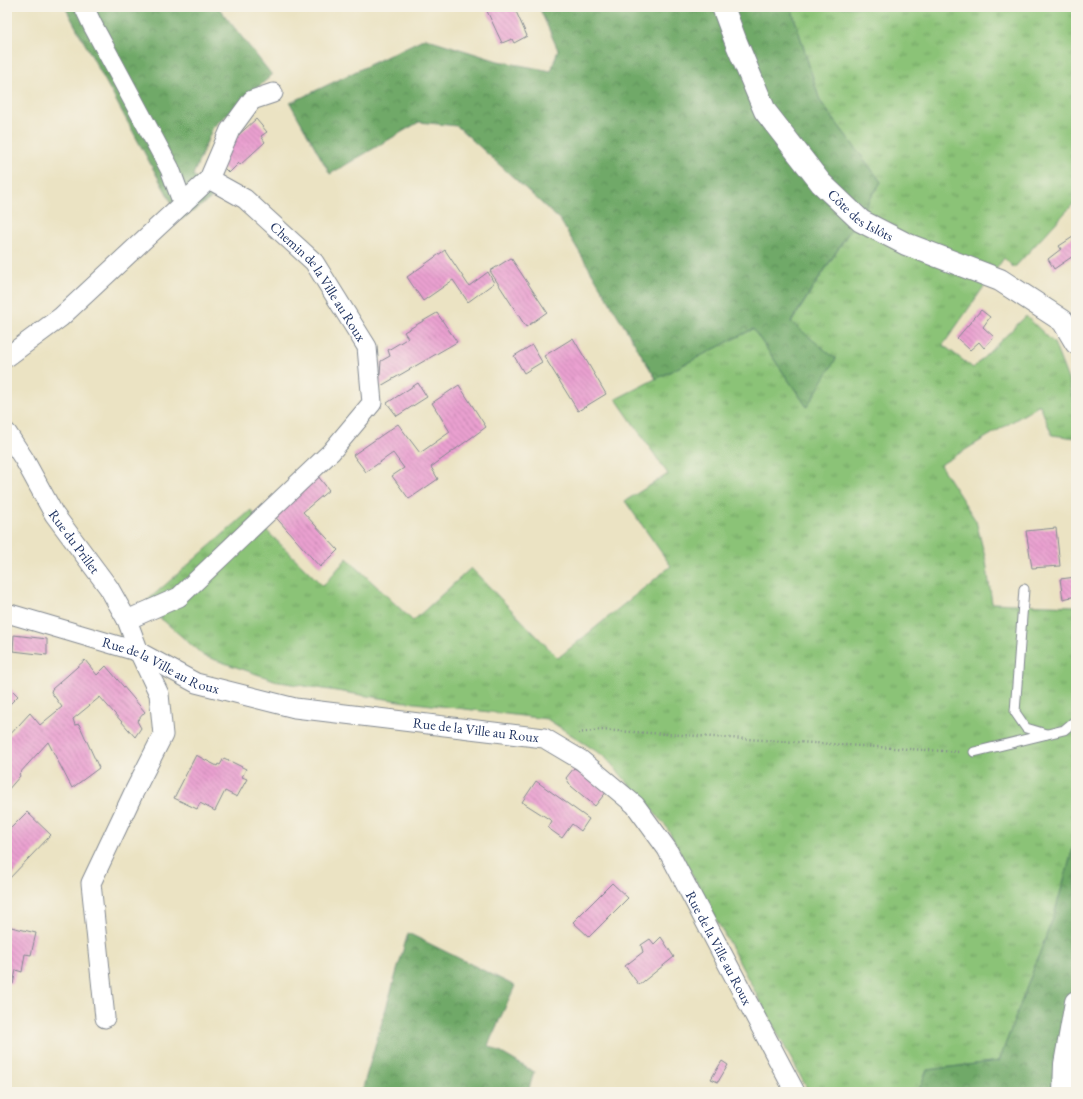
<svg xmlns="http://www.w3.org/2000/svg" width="1083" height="1099" viewBox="0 0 1083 1099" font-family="'EB Garamond',serif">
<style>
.grass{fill:url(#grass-tufts);stroke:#53796a}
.forest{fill:url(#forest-crowns);stroke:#466c63}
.building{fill:url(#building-back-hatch)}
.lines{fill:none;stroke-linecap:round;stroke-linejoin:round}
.service-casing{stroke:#838990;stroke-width:11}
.minor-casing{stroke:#838990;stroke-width:21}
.tertiary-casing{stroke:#838990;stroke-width:24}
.path{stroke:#838990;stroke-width:2.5;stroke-dasharray:1 3;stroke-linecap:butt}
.service{stroke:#fff;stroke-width:9}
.minor{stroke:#fff;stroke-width:19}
.tertiary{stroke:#fff;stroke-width:22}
.labels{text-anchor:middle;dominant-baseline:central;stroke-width:3;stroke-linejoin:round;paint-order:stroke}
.street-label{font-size:14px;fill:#1b2f5e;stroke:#f7f3e8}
</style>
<defs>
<pattern id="grass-tufts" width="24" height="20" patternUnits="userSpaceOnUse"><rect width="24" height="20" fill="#8bc377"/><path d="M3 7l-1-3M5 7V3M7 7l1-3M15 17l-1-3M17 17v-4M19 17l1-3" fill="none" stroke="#719f65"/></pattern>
<pattern id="forest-crowns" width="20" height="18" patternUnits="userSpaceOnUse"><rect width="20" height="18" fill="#70a968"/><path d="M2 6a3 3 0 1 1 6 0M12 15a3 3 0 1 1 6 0" fill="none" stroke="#5b8a59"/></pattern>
<pattern id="building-back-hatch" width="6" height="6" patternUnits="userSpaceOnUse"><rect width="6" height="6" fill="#eaa0d0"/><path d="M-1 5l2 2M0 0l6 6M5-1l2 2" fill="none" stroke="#bd83ac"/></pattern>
</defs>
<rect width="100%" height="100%" fill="#f7f3e8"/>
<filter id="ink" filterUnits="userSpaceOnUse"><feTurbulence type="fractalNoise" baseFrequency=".025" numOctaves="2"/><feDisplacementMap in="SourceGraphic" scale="8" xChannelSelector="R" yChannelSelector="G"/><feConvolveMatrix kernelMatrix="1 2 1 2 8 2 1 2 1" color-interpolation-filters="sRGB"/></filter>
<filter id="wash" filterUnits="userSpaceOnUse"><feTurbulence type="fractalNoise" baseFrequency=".012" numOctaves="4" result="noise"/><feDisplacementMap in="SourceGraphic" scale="16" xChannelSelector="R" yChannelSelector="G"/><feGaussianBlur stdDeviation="0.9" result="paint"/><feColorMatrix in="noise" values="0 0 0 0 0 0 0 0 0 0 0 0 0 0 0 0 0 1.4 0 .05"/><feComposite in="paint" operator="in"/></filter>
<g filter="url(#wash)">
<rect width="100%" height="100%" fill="#ebe3c3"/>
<polygon class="grass" points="791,7 1076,7 1076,201 1014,268 1004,258 943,345 973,368 1026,316 1054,343 1069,382 1076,409 1076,438 1052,435 1040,405 940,465 976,521 986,561 992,603 1076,606 1076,838 1054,915 999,1061 927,1070 918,1092 809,1092 666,826 605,757 547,719 399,701 280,682 204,656 164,621 141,606 251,510 268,532 323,586 347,558 413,621 471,568 558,658 671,566 625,501 668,474 616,399 753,329 807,407 791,323 881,182 820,101"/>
<g class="forest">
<polygon points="65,7 218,7 272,75 213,127 193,175 217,194 181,220"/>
<polygon points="539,7 791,7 820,101 881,182 791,322 836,359 807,407 753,329 656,379 560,220 457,126 419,122 330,174 290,103 425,38 498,61 551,71 558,50"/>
<polygon points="1076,838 1076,1092 918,1092 927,1070 999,1061 1054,915"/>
<polygon points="408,933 515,986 488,1045 534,1072 528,1092 362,1092 365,1080"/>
</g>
<g id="blocks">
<g class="building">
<polygon points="490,7 514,7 527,36 514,43 512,39 502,43 486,9"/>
<polygon points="256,119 267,132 261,136 265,142 240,165 239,163 229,173 217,161 224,148"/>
<polygon points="1076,235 1076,254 1054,269 1048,259 1061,249 1059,246"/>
<polygon points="445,250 469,286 488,272 494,283 468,302 453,280 423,301 407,277"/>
<polygon points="511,258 547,312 526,327 490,271"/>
<polygon points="981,310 990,317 983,327 994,337 984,348 979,342 970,350 957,338"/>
<polygon points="437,313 457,342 379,387 381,361 390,356 388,350 408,338 404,332"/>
<polygon points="573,338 606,394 578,411 544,356"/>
<polygon points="532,345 542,362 524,373 514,356"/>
<polygon points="418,383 427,397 397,416 387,403"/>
<polygon points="459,385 486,427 431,467 438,479 409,499 392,476 404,468 393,453 366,472 353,455 398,424 420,453 450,432 432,403"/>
<polygon points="317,475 329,490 303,512 338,550 332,556 320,567 271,512"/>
<polygon points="1056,528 1060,566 1032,568 1026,531"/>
<polygon points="1076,577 1076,596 1063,599 1060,579"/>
<polygon points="14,635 47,639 47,655 13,651"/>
<polygon points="85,660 97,675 106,666 145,712 137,721 141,728 135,737 100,697 73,719 75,725 79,724 99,768 72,788 48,742 19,774 20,776 7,791 7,738 30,713 40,725 62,707 51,692 52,689"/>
<polygon points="7,685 18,696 7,707"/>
<polygon points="196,755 217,766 218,764 220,765 224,758 246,769 242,777 247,779 237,797 225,791 215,811 200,803 197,809 174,798"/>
<polygon points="574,768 584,774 607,791 595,806 571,786 566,778"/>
<polygon points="536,781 589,819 581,831 572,824 562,838 548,828 552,821 522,802"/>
<polygon points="27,812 51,835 7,881 7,832"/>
<polygon points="612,883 628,898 589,937 573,922"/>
<polygon points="7,926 36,933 31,955 25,954 22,972 16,970 13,984 7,983"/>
<polygon points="661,937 674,957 639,985 625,966 643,952 641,945 650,939 654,944"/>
<polygon points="722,1061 728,1065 718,1082 711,1079"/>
</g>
</g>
</g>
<g filter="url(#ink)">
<use href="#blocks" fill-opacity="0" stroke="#838990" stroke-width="1"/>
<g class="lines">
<g class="service-casing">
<g id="service">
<polyline points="1024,589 1015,712 1026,728 1046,734"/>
<polyline points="974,752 1064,730 1076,720"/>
</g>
</g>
<g class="minor-casing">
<g id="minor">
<polyline points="84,7 93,26 170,169 183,204"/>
<polyline points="209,179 230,130 252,100 273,93"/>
<path id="s1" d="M7,357l54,-40 148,-138 36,20 69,63 53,85 5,56 -41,49 -152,145 -52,23"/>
<path id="s2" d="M7,433l17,26 30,55 55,74 18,32 12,32 20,42 4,41 -29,57 -43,91 14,135"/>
<path id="s3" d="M7,613l132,39 57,31 99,25 249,30 37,22 54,45 32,44 128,243"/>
</g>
</g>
<g class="tertiary-casing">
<g id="tertiary">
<path id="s4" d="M723,7l13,35 29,69 56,72 40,38 45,23 94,36 63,41 13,22"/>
<polyline points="1064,1092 1065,1064 1076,1002"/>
</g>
</g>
<polyline class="path" points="578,733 600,730 960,752"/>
<use href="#service" class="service"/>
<use href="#minor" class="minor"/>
<use href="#tertiary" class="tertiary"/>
</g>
</g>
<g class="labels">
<g class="street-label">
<text stroke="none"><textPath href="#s4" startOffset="255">Côte des Islôts</textPath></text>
<text stroke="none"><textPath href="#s1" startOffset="422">Chemin de la Ville au Roux</textPath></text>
<text stroke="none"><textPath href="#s2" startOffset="128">Rue du Prillet</textPath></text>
<text stroke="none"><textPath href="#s3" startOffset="163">Rue de la Ville au Roux</textPath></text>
<text stroke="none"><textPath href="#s3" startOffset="487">Rue de la Ville au Roux</textPath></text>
<text stroke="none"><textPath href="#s3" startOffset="835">Rue de la Ville au Roux</textPath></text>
</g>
</g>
<rect width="1083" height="1099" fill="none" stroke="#f7f3e8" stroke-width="24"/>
</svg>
